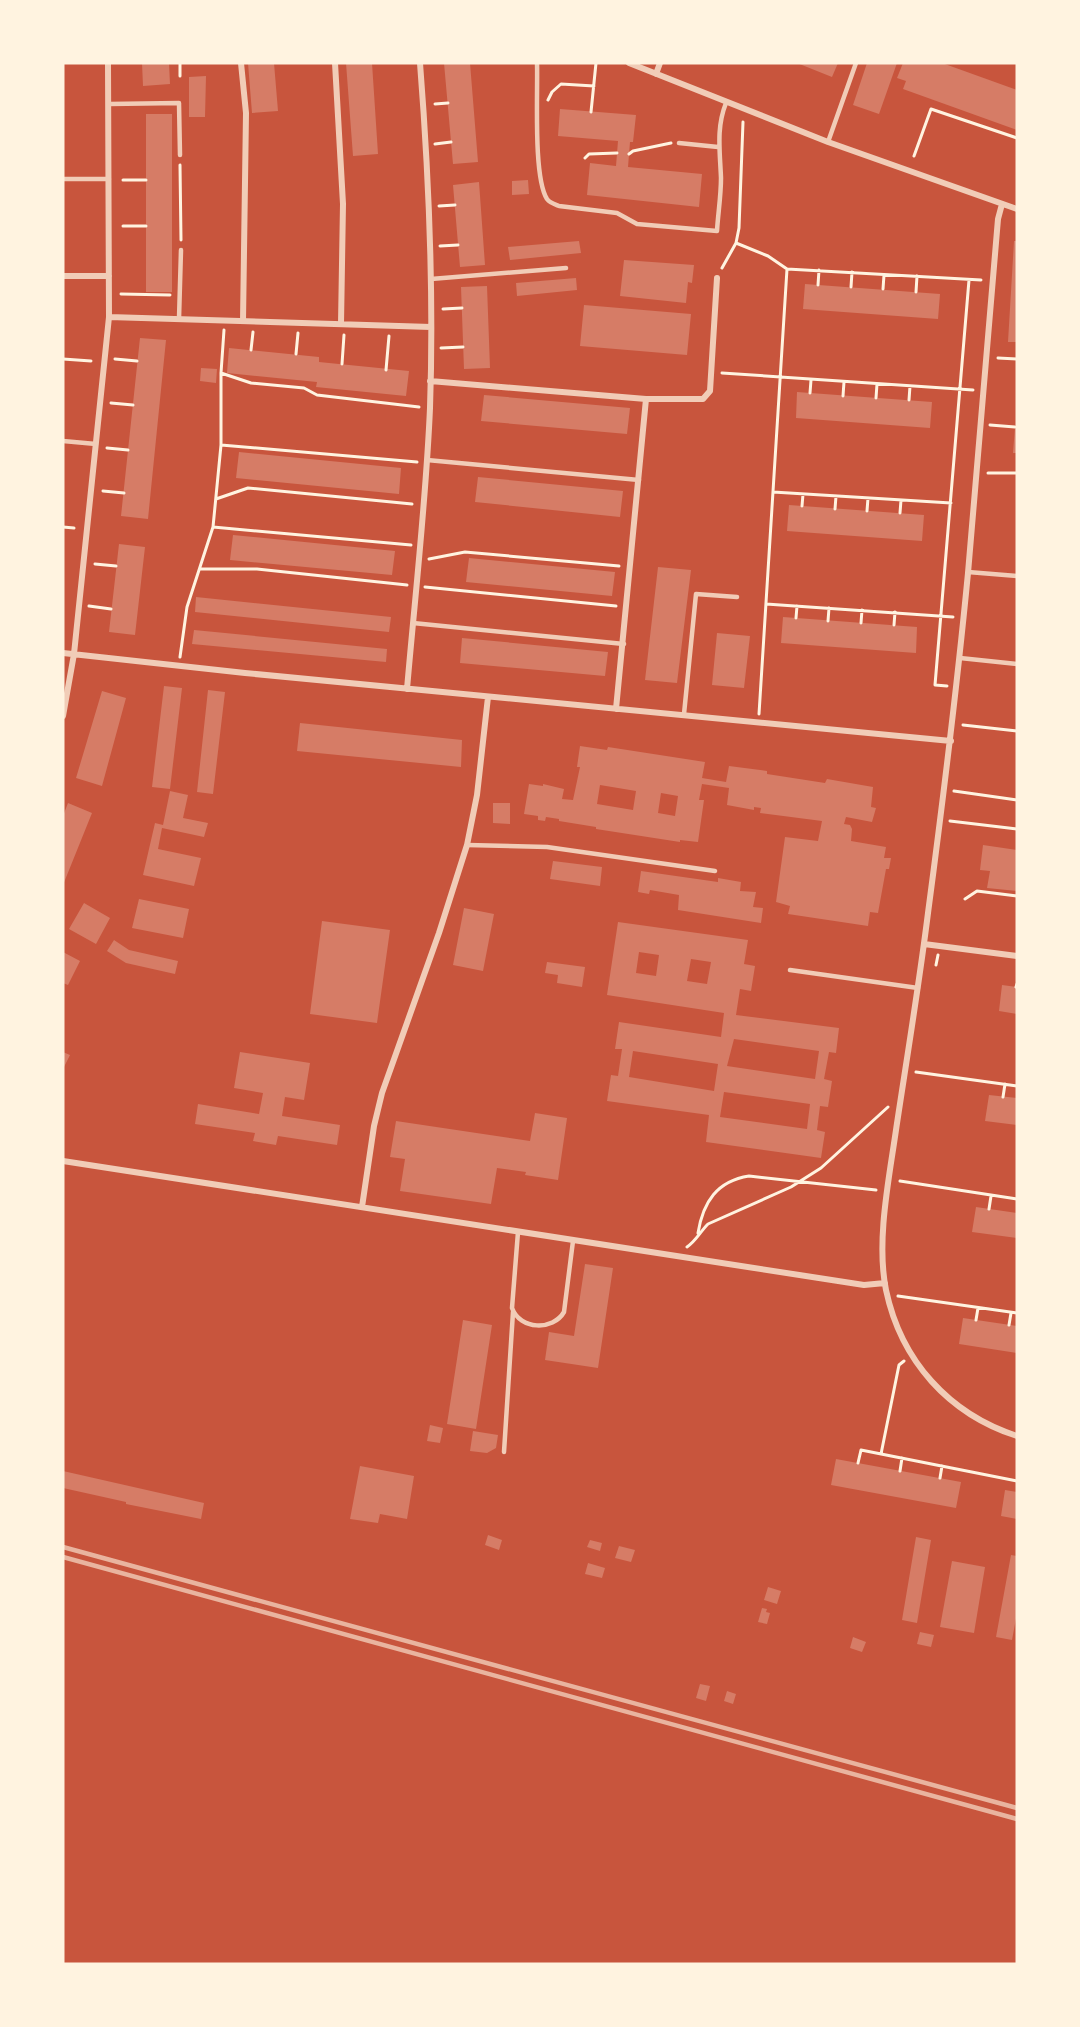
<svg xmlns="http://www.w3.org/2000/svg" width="1080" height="2027" font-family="Figtree,sans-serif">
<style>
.building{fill:#d67c66;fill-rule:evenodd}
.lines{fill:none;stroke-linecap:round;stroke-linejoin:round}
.path{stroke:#fff3e0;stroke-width:3}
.service{stroke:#f1ccb7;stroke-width:4.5}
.minor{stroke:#f1ccb7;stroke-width:6}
.rail{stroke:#e9b49f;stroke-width:4.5}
</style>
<rect width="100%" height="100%" fill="#c8553d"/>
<path class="building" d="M142,63h27l1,21 -27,2z
M248,63h26l4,48 -26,2z
M346,63h26l6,91 -25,2z
M444,63h26l8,99 -25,2z
M797,63h41l-6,14z
M867,63h30l-18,51 -26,-9z
M903,63h39l75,27v40l-114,-41 3,-8 -9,-3z
M206,76l-1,41h-16v-40z
M560,109l76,6 -3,27h-3l-2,25 74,7 -3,33 -112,-12 3,-32 26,3 2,-25 -60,-5z
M146,114h26v178h-26z
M528,180l1,14 -17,1v-14z
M479,182l6,83 -25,2 -7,-82z
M579,241l2,12 -71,7 -2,-13z
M1014,241h3v101h-9z
M624,260l70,5 -2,18 -4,-1 -2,21 -66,-7z
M576,278l1,12 -60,6 -1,-13z
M805,284l135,10 -2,25 -135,-10z
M487,286l3,82 -26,1 -3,-82z
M584,305l107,9 -4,41 -107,-9z
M140,338l26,2 -18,179 -27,-3z
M229,348l90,9v5l90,9 -3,25 -90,-9 1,-5 -90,-9z
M201,368l16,1 -1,14 -16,-2z
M797,392l135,10 -2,26 -134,-10z
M484,395l146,13 -3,26 -146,-13z
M1015,427h2v26h-4z
M239,452l162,16 -2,26 -163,-16z
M478,477l145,14 -3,26 -145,-15z
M789,505l135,10 -2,26 -135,-10z
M233,535l162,16 -3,24 -162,-15z
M119,544l26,3 -10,88 -26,-3z
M469,558l146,14 -3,24 -146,-14z
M658,567l33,3 -14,113 -32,-3z
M196,597l195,20 -2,15 -194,-20z
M783,617l134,10 -1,26 -135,-10z
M194,630l193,19 -1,13 -194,-18z
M717,633l33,3 -6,52 -32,-3z
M462,638l146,14 -3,24 -145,-13z
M164,686l18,2 -12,101 -18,-2z
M208,690l17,2 -12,102 -16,-2z
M102,691l24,7 -24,88 -26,-8z
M300,723l162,17 -1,27 -164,-16z
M580,746l27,4 1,-3 97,15 -3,16 24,4 3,-16 38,5v3l58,9 2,-4 46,8 -2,20 5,1 -4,14 -26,-5 -2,7 6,1 2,4 -1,12 35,6 -2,11h7l-2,11h-3l-8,44 -8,-1 -2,14 -80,-12 2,-8 -14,-4 9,-65 33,4 4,-20 -62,-8 1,-5 -7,-1v3l-27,-5 2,-17 -27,-4 -3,16h5l-6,42 -18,-2v2l-84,-13v-2l-37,-6v-2l-13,-2 -1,4 -7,-1v-4l-14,-2 5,-30 14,2v-2l21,5 -2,10 11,1 7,-33h-3zM600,785l36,6 -3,19 -36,-6zM661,793l17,3 -3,20 -17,-3z
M170,791l18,4 -5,23 25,5 -4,14 -42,-9 -4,21 43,9 -7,28 -51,-11 12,-52 8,2z
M68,803l24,10 -29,72v-69z
M493,803h17v21l-17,-1z
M983,845l34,5v41l-30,-3 3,-17 -10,-1z
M553,861l49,6 -2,19 -50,-7z
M641,871l77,11v-4l23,4 -1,9 16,1 -3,15 10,1 -2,15 -83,-13 1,-15 -29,-5 -1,4 -11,-2z
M139,899l50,10 -6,29 -51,-10z
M84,903l26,15 -14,26 -27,-15z
M464,908l30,6 -11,57 -30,-6z
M322,921l68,9 -13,93 -67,-9z
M618,922l130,18 -4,24 11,2 -4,25 -11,-2 -4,26 103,13 -3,25 -7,-1 -5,27 8,2 -4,26 -8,-1 -3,24 8,2 -4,26 -115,-16 3,-27 -102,-14 4,-26 7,1 4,-27h-7l4,-27 102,15 3,-24 -117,-18zM639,952l20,3 -3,21 -20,-3zM691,959l20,3 -4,22 -20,-3zM734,1039l85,12 -4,28 -88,-13zM633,1051l85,13 -4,27 -85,-14zM724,1092l86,12 -3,25 -87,-12z
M114,940l15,10 49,11 -3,13 -49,-11 -19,-12z
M63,952l17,9 -12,24 -5,-2z
M547,962l38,5 -3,20 -25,-4 1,-8 -13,-2z
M1002,985l15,2v27l-18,-3z
M63,1052l7,3 -7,14z
M240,1052l70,11 -6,37 -19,-3 -3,19 58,9 -3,20 -59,-9 -2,9 -23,-4 2,-8 -60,-9 3,-20 61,10 4,-21 -29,-5z
M989,1095l28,3v27l-32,-4z
M535,1113l32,5 -9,62 -33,-5 1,-3 -29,-4 -6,36 -91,-13 5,-32 -15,-2 6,-36 134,20z
M976,1207l41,6v25l-45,-6z
M585,1264l28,4 -15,100 -53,-8 4,-28 25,4z
M963,1318l54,8v27l-58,-9z
M463,1320l29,5 -16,104 -29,-5z
M430,1425l13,3 -3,15 -13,-2z
M473,1431l25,4 -2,13 -9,5 -17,-2z
M836,1459l125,23 -5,26 -125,-23z
M360,1466l54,10 -7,43 -27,-5 -2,9 -28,-4z
M63,1471l141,32 -3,16 -75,-15v-2l-63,-14z
M1005,1490l12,2v27l-16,-3z
M488,1535l14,5 -3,10 -14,-5z
M916,1537l15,3 -14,83 -15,-3z
M590,1540l12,3 -2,8 -13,-4z
M619,1546l16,4 -4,12 -16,-4z
M1011,1555l6,1v57l-5,27 -16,-3z
M952,1561l33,6 -11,66 -34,-6z
M588,1563l17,5 -3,10 -17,-4z
M768,1587l13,4 -4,13 -13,-4z
M762,1608l5,1 -1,3 4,1 -3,11 -9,-2z
M920,1632l14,3 -3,12 -14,-3z
M853,1637l13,5 -4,10 -12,-4z
M700,1684l10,2 -4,15 -10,-3z
M727,1691l9,3 -3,10 -9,-3z"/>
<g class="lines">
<path class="path" d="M180,76v-13
M548,100l4,-8 9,-8 33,2
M435,104l13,-1
M591,112l5,-49
M435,144l16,-2
M629,154l4,-3 38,-8
M914,156l17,-47 86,29
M585,158l4,-4 28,-1
M180,165l1,75
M123,180h23
M439,206l16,-1
M123,226h23
M736,243l32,13 19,13 194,11
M440,246l18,-1
M722,268l14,-25 3,-15 4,-106
M818,285l1,-15
M851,287l1,-15
M883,289l1,-14
M916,292l1,-16
M121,294l49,1
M443,309l19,-1
M441,348l22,-1
M251,350l2,-18
M296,354l2,-21
M998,358l19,1
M63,359l28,2
M115,359l22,2
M342,364l2,-29
M386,370l3,-34
M221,373l30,10 53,5 13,7 102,12
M722,373l251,17
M810,393l1,-13
M843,396l1,-14
M876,398l1,-14
M909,400l1,-14
M111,403l22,2
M990,425l25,2
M221,445l196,17
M107,448l21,2
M988,473h29
M103,491l21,2
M773,492l178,11
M216,499l32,-11 164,16
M802,506l1,-12
M835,509l1,-13
M867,511l1,-13
M900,513l1,-13
M63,527l11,1
M213,527l198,18
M429,559l36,-7 154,14
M95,564l21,2
M200,569h57l150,16
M425,587l191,19
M766,604l187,13
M89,606l22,3
M796,618l1,-12
M828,621l1,-13
M861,623l1,-13
M894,625l1,-13
M180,657l7,-50 26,-80 8,-82v-72l3,-43
M947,686l-12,-1 34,-405
M759,714l28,-445
M963,725l54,6
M954,791l63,9
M950,821l67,8
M965,899l12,-8 40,5
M936,965l2,-10
M1016,987l1,-3
M916,1072l101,14
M1003,1097l2,-13
M900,1181l117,18
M989,1209l2,-13
M698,1233c5,-31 19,-52 51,-57l127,14
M687,1247c9,-6 13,-15 21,-23l83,-37 30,-19 67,-61
M898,1296l119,17
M976,1320l2,-12
M1009,1325l2,-12
M881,1454l18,-89 5,-4
M858,1463l3,-13 156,31
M900,1471l2,-13
M940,1478l2,-12"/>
<path class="service" d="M537,63c1,29 -4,114 10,136 3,4 7,5 12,7l58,7 20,11 80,7c1,-17 4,-35 4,-53 -1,-27 -5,-50 5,-75
M109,104l70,-1 1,52
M828,142l28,-79
M679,143l39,4
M63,179h46
M431,279l135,-11
M179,319l2,-69
M63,441l33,3
M427,460l212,20
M968,572l49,4
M413,623l211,21
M960,658l57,6
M684,714l12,-120 41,3
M467,845l80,2 168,24
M790,970l128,18
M518,1232l-6,76c8,22 41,23 52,4l9,-71
M504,1452l9,-140"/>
<path class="minor" d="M241,63l5,50 -3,208
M335,63l8,141 -2,120
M629,63l199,79 189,67
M656,74l4,-11
M1002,204l-4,15c-11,118 -19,236 -30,354 -11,114 -25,227 -40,340 -9,72 -21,144 -32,217 -7,49 -20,111 -10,160 15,71 63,124 131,146
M63,276h46
M109,317l322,10
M430,381l216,18h57l7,-8 7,-113
M63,653l182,20 706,68
M407,689c8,-93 19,-187 23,-281 4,-115 -1,-230 -10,-345
M616,709l30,-310
M63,716l11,-62 35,-337 -1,-254
M924,944l93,12
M63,1161l801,124 21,-2
M362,1207l12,-81 8,-33 57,-160 28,-88 10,-50 11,-98"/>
<path class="rail" d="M63,1547l954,261
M63,1557l954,262"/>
</g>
<rect width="1080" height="2027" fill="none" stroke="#fff3e0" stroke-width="129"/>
</svg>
